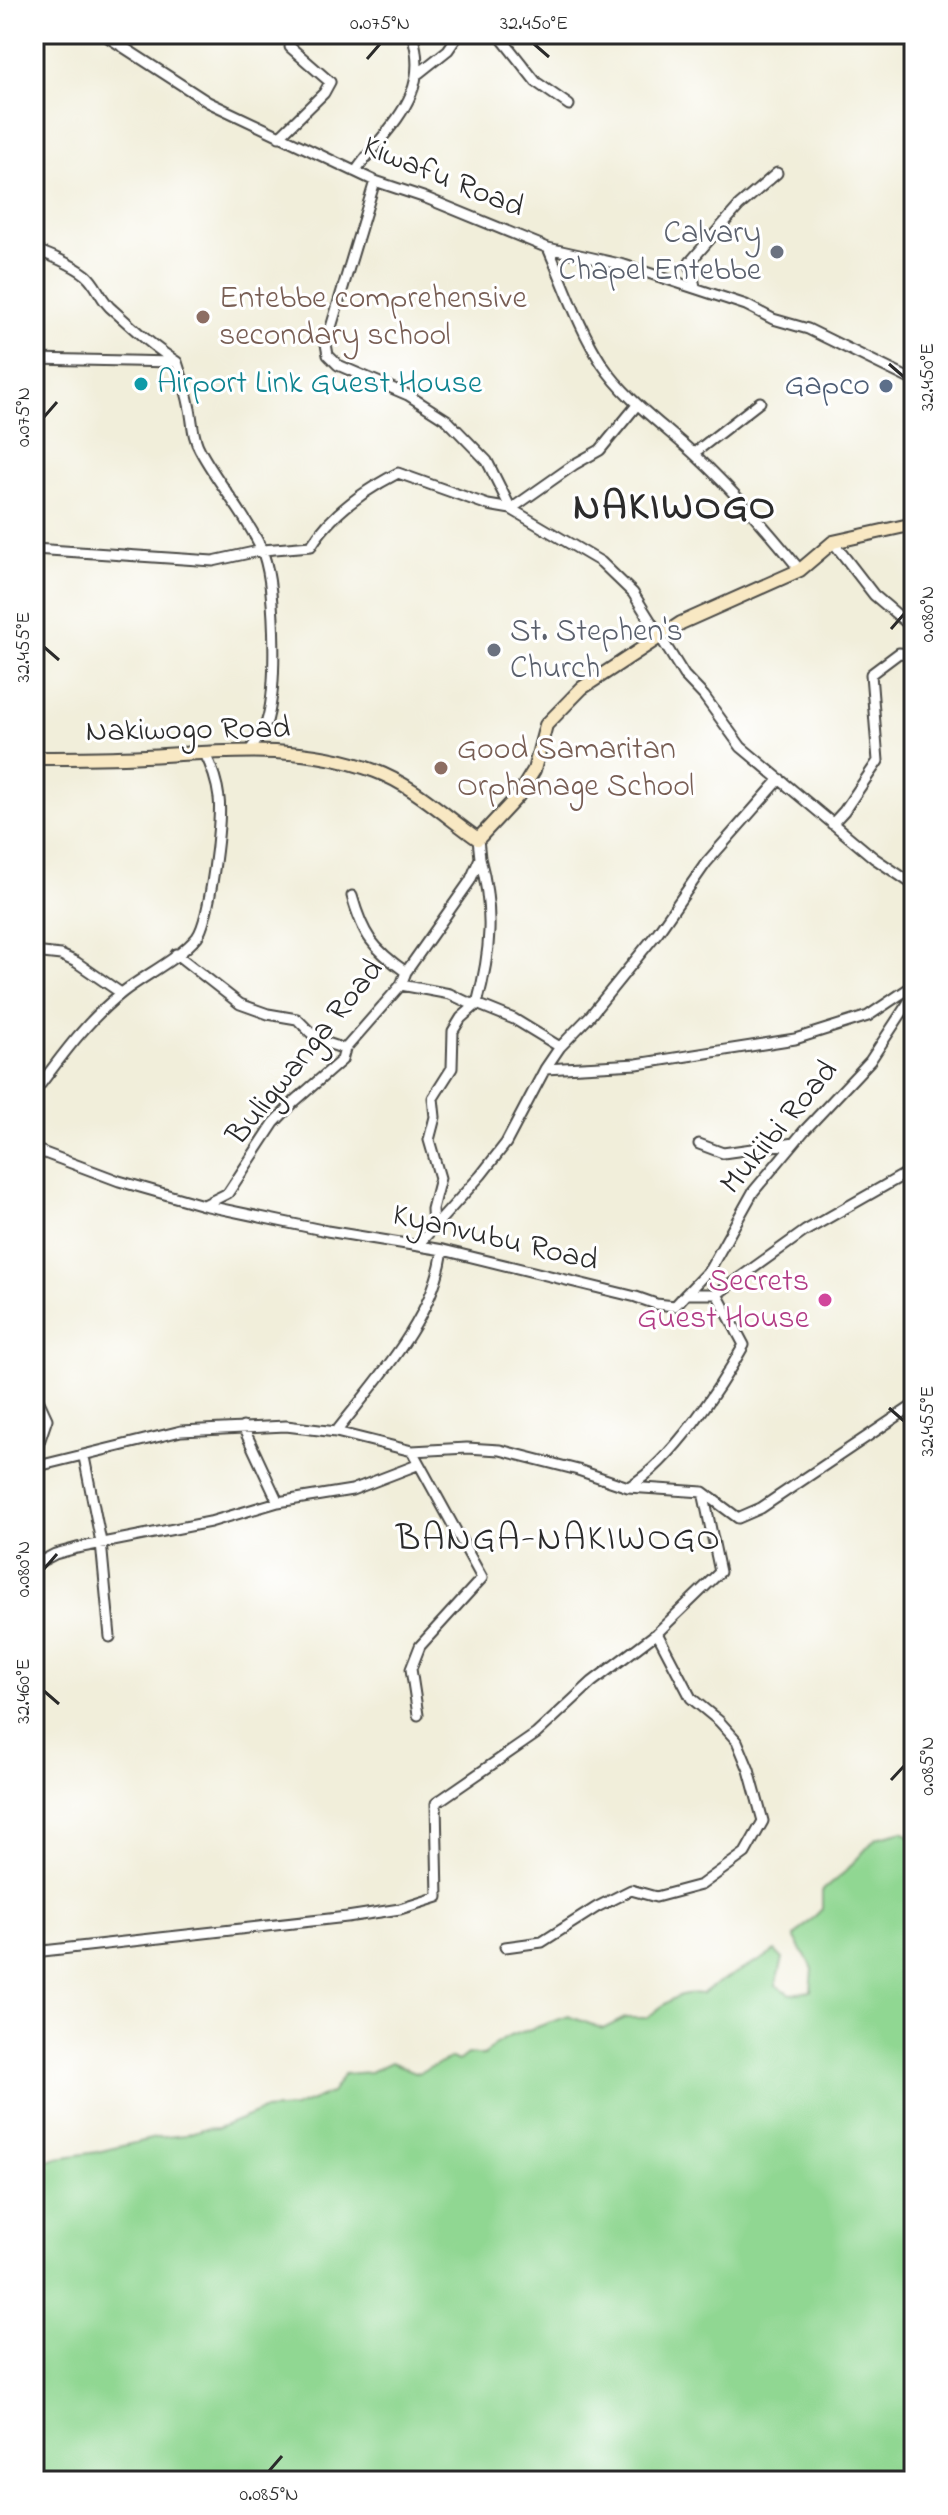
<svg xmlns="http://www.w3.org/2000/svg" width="948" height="2515" font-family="'Indie Flower',sans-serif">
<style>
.green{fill:#90d792;stroke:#5e815e;stroke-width:2}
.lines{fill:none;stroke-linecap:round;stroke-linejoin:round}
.street-casing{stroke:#494845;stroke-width:13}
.secondary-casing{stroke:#494845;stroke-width:16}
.street{stroke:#fff;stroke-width:9}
.secondary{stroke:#f8e8c3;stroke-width:12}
.ticks{fill:none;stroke:#2b2b2b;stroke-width:3}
.worship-dot{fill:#6b7280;stroke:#fff;stroke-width:3}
.education-dot{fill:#8d6e63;stroke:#fff;stroke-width:3}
.culture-dot{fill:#0f9aa8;stroke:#fff;stroke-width:3}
.service-dot{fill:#5c6f8a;stroke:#fff;stroke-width:3}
.hotel-dot{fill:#d1479c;stroke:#fff;stroke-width:3}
.labels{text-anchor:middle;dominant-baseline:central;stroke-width:6;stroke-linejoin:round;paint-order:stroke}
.street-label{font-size:32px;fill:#2b2b2b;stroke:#fff}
.worship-label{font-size:32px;fill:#5b616d;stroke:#fff;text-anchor:end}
.education-label{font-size:32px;fill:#785e54;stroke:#fff;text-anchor:start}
.culture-label{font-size:32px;fill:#0d838f;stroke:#fff;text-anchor:start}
.service-label{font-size:32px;fill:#4e5e75;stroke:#fff;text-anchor:end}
.hotel-label{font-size:32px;fill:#b23c85;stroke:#fff;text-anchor:end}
.quarter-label{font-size:36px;letter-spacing:2px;fill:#2b2b2b;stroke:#fff}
.district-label{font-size:40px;font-weight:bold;letter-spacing:2px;fill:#2b2b2b;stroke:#fff}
.neatline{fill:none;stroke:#2b2b2b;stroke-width:3}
.ticks-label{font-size:20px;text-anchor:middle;fill:#2b2b2b}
</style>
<rect width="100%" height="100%" fill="#fff"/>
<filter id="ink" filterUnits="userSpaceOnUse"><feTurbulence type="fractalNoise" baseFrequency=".0125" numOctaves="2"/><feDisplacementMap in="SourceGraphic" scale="16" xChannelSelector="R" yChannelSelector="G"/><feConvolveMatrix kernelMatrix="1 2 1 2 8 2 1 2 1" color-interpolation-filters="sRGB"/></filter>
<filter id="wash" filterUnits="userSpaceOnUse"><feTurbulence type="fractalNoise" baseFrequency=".006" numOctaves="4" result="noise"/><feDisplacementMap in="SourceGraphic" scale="32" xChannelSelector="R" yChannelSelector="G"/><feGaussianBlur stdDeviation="1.8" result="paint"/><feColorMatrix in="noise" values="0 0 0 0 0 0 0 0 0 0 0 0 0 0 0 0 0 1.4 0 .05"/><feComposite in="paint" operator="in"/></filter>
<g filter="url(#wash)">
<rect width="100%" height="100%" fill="#f1eeda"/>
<path class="green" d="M903,1831l11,9v641h-880v-316l24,-7 39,-6 58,-14 30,-3 17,-6 16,-1 45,-18 31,-2 37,-15 13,-19 26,-2 21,-10 27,11 34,-15 6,3 9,-7 17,2 10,-11 16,-9 59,-20 34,13 22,-11h22c21,-16 28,-27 55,-24 22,-19 50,-26 73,-43l8,8 -7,26 15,9 20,-3 2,-22 -19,-32 28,-28v-18l24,-20 30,-33z"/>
</g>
<g filter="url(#ink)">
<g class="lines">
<g class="street-casing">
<path id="street" d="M103,34l105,68 167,79 51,17 122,50 76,17 122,40 27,14 35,10 106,52
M498,34l38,48 33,23
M121,46l11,-12
M419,73l29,-23 11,-16
M279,137l45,-44 6,-11 -40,-35
M356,171c32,-46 76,-74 56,-137
M375,181l-49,163 2,11 10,10 70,30 39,25 40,41 24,48 64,-45 25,-14 37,-45
M548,248c17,38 31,81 54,116 24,36 60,60 91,89 39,36 74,76 107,117
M34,250c13,3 41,16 52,25 11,9 15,26 27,35 21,19 40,37 64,52 5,15 10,31 13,47 3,14 2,27 10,41 18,34 45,63 61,98 15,33 16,134 7,169 -2,11 -11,23 -17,32
M695,287l-5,-25 49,-56 38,-33
M34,359l140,3
M694,453l66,-51
M833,542l41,53 40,34
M34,549l179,12 50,-11 48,-4c20,-32 54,-56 87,-73l90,32 23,4 90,53 32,31 51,82 20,21 37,51 133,111 40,27
M832,824l12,-13 34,-50 -7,-87 28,-21 15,1
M352,896c11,39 21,53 54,76
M34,952l27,3 15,7 45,31
M176,954l64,50 28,10 29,5 21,21 27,9
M401,985l49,9 19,9 8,1c14,-53 17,-93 3,-146
M910,1002l4,18
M545,1069l92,-5 158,-25 73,-23 46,-31
M34,1093c26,-35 54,-74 89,-101 22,-17 57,-34 74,-55 13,-17 25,-116 22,-139 -2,-17 -7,-31 -15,-46
M699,1144l24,9 71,-10
M34,1149l85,32 84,24 124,26 116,19 193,47 20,7 19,2 11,-12h31l88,-63 109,-62
M204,1205l24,-12 46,-70 21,-22 47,-41 3,-11 56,-64 5,-13 64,-91 10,-23 -2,-19
M433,1230l-1,-21 8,-31 -11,-38 6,-23 -2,-19 19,-30 1,-37 8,-13 16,-14 37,15 46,28
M417,1246l64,-71 25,-32 39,-74 15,-22 30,-31 68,-84 48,-69 74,-84
M686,1294l24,-25 43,-77 51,-61 66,-70 44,-67
M34,1391l13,28 -13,38
M243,1427l35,75
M336,1432c42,-54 97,-112 107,-182
M412,1451l70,127 -62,68 -9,23 7,46
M84,1457l17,85 9,95
M34,1467l147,-36 105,-5 50,6 76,19 55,-3 33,2 78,20 50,17 75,5 35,26 23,-10 153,-103
M630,1486c42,-25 90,-98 114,-141l-27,-51
M34,1565l21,-11 22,-6 133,-26 68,-20 74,-12 65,-25
M505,1947l37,-5 55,-35 34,-17 25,7 45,-12 44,-32 18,-32 -14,-51 -12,-29 -18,-20 -28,-23 -34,-65
M34,1952l313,-35 53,-8 38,-12 -2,-94 100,-69 56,-52 65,-49 63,-61 -17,-80"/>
</g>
<g class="secondary-casing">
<path id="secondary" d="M34,758c37,0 74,0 111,-2 77,-4 156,-13 230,15 38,14 70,45 103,68l40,-43 16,-26 12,-45 36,-37 99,-65 119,-53 33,-28 81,-18"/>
</g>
<use href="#street" class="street"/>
<use href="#secondary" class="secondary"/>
</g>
</g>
<path class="ticks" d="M534,44l15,13M367,59l13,-15M889,364l15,13M44,417l13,-15M891,629l13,-15M44,647l15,13M889,1408l15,13M44,1569l13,-15M44,1691l15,13M891,1780l13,-14M269,2471l13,-15"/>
<g class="worship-dot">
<circle cx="777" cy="252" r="8"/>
<circle cx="494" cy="650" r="8"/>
</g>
<g class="education-dot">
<circle cx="203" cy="317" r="8"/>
<circle cx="441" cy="768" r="8"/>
</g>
<circle class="culture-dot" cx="141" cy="384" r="8"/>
<circle class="service-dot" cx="886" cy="386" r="8"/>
<circle class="hotel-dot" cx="825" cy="1300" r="8"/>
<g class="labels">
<g class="street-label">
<text transform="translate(443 178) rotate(22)">Kiwafu Road</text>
<text transform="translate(188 731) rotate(-1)">Nakiwogo Road</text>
<text transform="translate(306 1053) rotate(-51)">Buligwanga Road</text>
<text transform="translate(780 1128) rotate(-50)">Mukiibi Road</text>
<text transform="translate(495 1239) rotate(13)">Kyanvubu Road</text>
</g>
<g class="worship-label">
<text x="761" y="234">Calvary<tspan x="761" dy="37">Chapel Entebbe</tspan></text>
<text x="510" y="632" text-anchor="start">St. Stephen's<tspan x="510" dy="37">Church</tspan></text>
</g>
<g class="education-label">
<text x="219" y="299">Entebbe comprehensive<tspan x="219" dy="37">secondary school</tspan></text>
<text x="457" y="750">Good Samaritan<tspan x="457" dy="37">Orphanage School</tspan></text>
</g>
<g class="culture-label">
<text x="157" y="384">Airport Link Guest House</text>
</g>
<g class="service-label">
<text x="870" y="386">Gapco</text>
</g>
<g class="hotel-label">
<text x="809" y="1282">Secrets<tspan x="809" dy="37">Guest House</tspan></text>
</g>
<g class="quarter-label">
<text x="559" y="1540">BANGA-NAKIWOGO</text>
</g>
<g class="district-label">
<text x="675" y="508">NAKIWOGO</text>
</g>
</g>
<rect width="948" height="2515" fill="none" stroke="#fff" stroke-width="88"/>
<rect x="44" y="44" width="860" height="2427" class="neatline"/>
<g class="ticks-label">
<text x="380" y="29">0.075°N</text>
<text x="534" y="29">32.450°E</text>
<text transform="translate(926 377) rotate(-90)" y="7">32.450°E</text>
<text transform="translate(22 417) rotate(-90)" y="7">0.075°N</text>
<text transform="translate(926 614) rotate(-90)" y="7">0.080°N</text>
<text transform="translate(22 647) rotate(-90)" y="7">32.455°E</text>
<text transform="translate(926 1421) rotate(-90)" y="7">32.455°E</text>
<text transform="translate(22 1569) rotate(-90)" y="7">0.080°N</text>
<text transform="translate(22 1691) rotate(-90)" y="7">32.460°E</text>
<text transform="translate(926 1766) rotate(-90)" y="7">0.085°N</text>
<text x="269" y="2500">0.085°N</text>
</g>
</svg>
